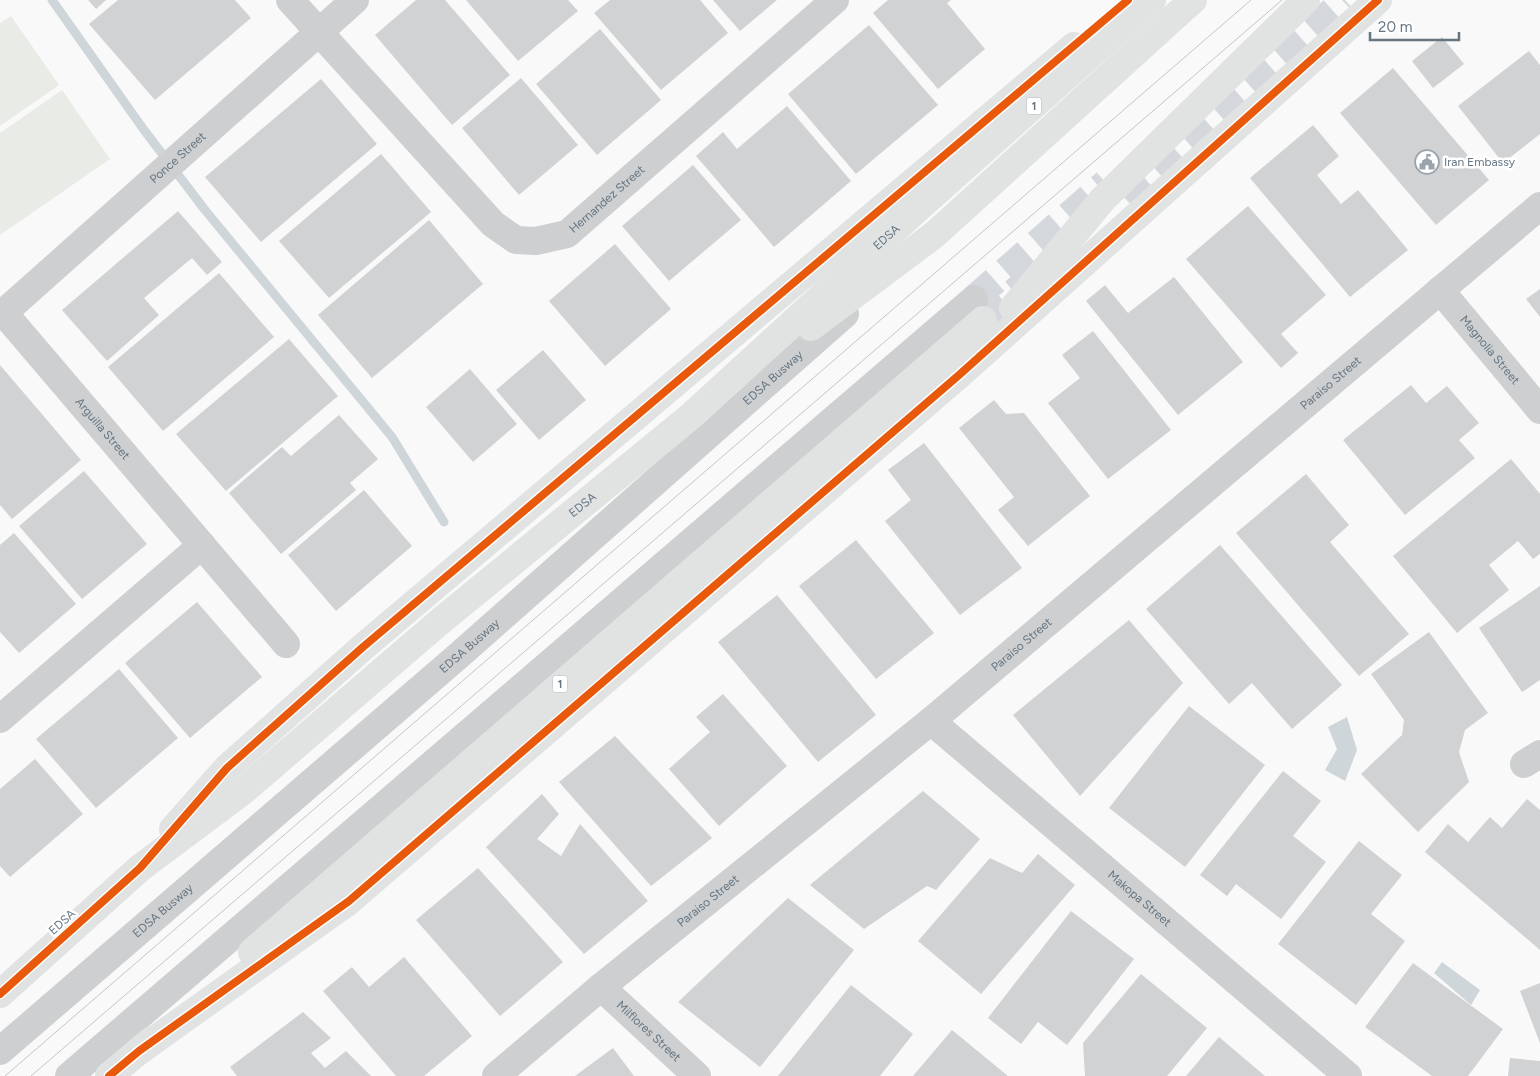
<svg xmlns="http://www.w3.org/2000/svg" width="1540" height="1076" font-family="Figtree,sans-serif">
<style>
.green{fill:#e8ebe6}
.water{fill:#ced6d9}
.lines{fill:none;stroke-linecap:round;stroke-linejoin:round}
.stream{stroke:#ced6d9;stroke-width:9}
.building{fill:#d0d2d3}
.minor-tunnel{stroke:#d4d8dc;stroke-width:28;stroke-dasharray:28 14;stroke-linecap:butt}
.highway-tunnel{stroke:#d4d8dc;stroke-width:28;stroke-dasharray:28 14;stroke-linecap:butt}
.minor{stroke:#cecfd0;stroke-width:28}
.highway{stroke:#e1e2e2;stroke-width:28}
.tram{stroke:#c3c5c6;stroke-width:1}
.cycleway-casing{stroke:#fff;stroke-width:11}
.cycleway{stroke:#e8590c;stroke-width:8}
.labels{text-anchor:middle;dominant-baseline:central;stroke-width:5;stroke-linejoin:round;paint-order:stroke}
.shield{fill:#fff;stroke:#939fa8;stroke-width:1}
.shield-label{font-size:11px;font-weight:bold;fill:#657683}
.street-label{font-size:12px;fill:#657683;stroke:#fff}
.poi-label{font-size:12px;fill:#657683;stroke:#fff;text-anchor:start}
</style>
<rect width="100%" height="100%" fill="#f9f9f9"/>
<path class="green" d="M11,16l48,69 -59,41v-103z
M62,90l48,69 -110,76v-102z"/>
<path class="water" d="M1347,717l10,33 -12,31 -20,-11 12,-21 -9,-22z
M1442,962l38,28 -9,15 -37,-32z"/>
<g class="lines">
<path class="stream" d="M52,0l92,130 61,80 187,227 52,85"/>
</g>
<path class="building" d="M88,0h18l-10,9z
M118,0h117l16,18 -96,82 -66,-76z
M416,0h29l65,75 -58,50 -77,-90z
M466,0h102l10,11 -60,50z
M610,0h90l28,33 -67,57 -67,-77z
M713,0h64l-37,31z
M888,0h63l-4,3 38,46 -47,40 -65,-76z
M869,25l69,80 -82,69 -68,-80z
M600,29l61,71 -64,55 -61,-71z
M1442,37l22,27 -31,24 -21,-27z
M1529,51l11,14v69l-37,29 -45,-57z
M1393,68l96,112 -53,45 -96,-112z
M521,78l57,67 -59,50 -57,-67z
M321,79l56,65 -116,98 -56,-65z
M787,106l64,75 -77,66 -78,-91 27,-24 14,17z
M1313,125l26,31 -22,19 24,29 17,-14 50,60 -58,47 -100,-119z
M381,154l50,58 -102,86 -50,-57z
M693,165l48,55 -72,61 -47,-55z
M1248,206l78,89 -45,39 17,19 -17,15 -95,-109z
M178,211l44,51 -15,13 -15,-17 -48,40 15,17 -52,46 -45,-51z
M429,220l54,64 -111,94 -54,-63z
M615,244l56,65 -66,57 -56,-65z
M219,273l55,64 -111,94 -55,-64z
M1174,277l69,85 -65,53 -92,-114 19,-16 23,28z
M1540,289v28l-14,-18z
M1093,331l78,99 -63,49 -60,-76 32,-25 -18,-23z
M289,339l49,57 -112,95 -50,-57z
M543,350l43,50 -47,40 -43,-50z
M0,365l81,95 -69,59 -12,-14z
M470,369l47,55 -44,38 -47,-55z
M1411,385l15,18 21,-17 32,37 -20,17 16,18 -70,57 -62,-75z
M994,400l12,14 18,-1 66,83 -62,50 -30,-36 16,-13 -55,-69z
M339,415l39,44 -28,24 6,7 -75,64 -52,-61 53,-46 9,9z
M924,443l98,125 -62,47 -75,-94 26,-21 -23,-30z
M1511,459l29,35v60l-7,5 -15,-18 -29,24 20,25 -52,43 -64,-77z
M84,471l63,73 -65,55 -63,-73z
M1306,474l43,51 -19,17 79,92 -50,42 -123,-143z
M364,490l48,56 -76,65 -48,-56z
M14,533l62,71 -57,49 -19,-21v-87z
M856,540l78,93 -58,46 -77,-93z
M1220,545l122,140 -50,44 -40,-46 -23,21 -83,-95z
M1540,586v94l-18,12 -43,-64z
M777,595l99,120 -58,47 -100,-120z
M197,602l65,75 -72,61 -65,-75z
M1129,620l54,63 -103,113 -67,-81z
M1429,632l59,81 -23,17 -6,22 10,30 -51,50 -57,-58 41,-39 2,-15 -33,-46z
M119,669l59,69 -82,70 -60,-69z
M723,694l64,72 -68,60 -50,-57 41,-37 -14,-15z
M1189,706l76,59 -80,102 -76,-59z
M615,736l97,102 -61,48 -92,-104z
M35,759l48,55 -73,63 -10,-11v-77z
M1283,771l38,30 -28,35 33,26 -45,57 -45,-35 -9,12 -27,-21z
M923,791l57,48 -44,51 -9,-4 -63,43 -54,-44z
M542,794l17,20 -22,25 24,17 19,-32 68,77 -64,53 -98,-107z
M1527,799l13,11v140l-115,-98 23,-28 20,18 22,-25 12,11z
M1359,841l43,34 -31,39 34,27 -49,64 -78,-61z
M1038,854l37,31 -94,109 -63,-53 72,-83 32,15z
M478,868l85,94 -63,54 -84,-96z
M788,898l66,52 -94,117 -82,-65z
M1071,911l63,48 -67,86 -29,-23 -17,22 -33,-26z
M404,957l68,79 -48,40h-28l-73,-85 29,-24 17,20z
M1413,963l90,66 -35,47h-36l-67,-49z
M1141,974l66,54 -40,48h-82l-2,-33z
M1540,983v60l-20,-52z
M851,985l62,49 -33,42h-102z
M303,1012l28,26 -20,15 14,15 21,-17 25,25h-134l-7,-9z
M952,1030l56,46h-95z
M1219,1037l46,39h-79z
M613,1048l21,28h-59z
M1510,1058l30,3v15h-32z"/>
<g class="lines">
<path class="minor-tunnel" d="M974,299l132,-116"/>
<path class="highway-tunnel" d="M1123,196l222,-196
M983,320l44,-39"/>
<g class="minor">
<path id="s1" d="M290,0l203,224 23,16 20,1 31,-7 268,-234"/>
<path id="s2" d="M1440,290l100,120"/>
<path id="s3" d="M4,313l282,331"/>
<path id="s4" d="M0,316l355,-316"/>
<path d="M0,719l202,-174"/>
<path id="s5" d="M931,721l417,355"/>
<path d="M1524,764l16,-10"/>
<path id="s6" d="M601,987l96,89"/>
<path id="s7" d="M0,1051l457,-394 388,-343"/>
<path d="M69,1076l905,-777"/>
<path id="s8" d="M496,1076l105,-89 330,-266 609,-515"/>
</g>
<g class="highway">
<path d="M1013,308l90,-109 203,-199"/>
<path d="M811,327l123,-92 259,-235"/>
<path d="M173,829l54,-61 136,-121 711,-601"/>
<path d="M252,952l731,-632"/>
<path id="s9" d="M0,994l140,-126 103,-77 194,-167 254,-208 224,-205 237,-211"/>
<path d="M139,1051l210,-150 610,-526 419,-375"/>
<path d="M109,1076l43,-36"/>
</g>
<path class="tram" d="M5,1076l1246,-1076
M31,1076l1251,-1076"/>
<g class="cycleway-casing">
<path id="cycleway" d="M0,994l140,-126 87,-100 136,-121 765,-647
M109,1076l30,-25 210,-150 610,-526 419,-375"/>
</g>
<use href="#cycleway" class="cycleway"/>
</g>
<defs>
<g id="civic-ring" transform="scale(1.25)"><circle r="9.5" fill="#fff" stroke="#99a4ac" stroke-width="1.5"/><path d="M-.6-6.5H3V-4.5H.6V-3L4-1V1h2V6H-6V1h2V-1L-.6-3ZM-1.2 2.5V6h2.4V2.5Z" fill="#99a4ac"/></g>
</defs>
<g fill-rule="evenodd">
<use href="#civic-ring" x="1427" y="162"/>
</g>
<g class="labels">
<g class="shield">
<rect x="1026.5" y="97.5" width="15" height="17" rx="4"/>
<rect x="552.5" y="675.5" width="15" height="17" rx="4"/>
</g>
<g class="shield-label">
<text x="1034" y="106">1</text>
<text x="560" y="684">1</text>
</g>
<g class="street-label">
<text stroke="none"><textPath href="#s4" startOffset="238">Ponce Street</textPath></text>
<text stroke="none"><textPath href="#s1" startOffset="435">Hernandez Street</textPath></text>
<text stroke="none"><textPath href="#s9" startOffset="1166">EDSA</textPath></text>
<text stroke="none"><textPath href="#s2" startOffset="78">Magnolia Street</textPath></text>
<text stroke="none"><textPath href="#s7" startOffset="1025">EDSA Busway</textPath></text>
<text stroke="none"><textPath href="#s8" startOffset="1085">Paraiso Street</textPath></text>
<text stroke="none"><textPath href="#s3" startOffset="152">Arguilla Street</textPath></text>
<text stroke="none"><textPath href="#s9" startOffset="761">EDSA</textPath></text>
<text stroke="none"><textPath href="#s8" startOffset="680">Paraiso Street</textPath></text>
<text stroke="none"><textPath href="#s7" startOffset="620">EDSA Busway</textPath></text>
<text stroke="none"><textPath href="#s5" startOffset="274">Makopa Street</textPath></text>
<text stroke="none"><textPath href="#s8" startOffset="275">Paraiso Street</textPath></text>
<text stroke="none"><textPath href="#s7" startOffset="215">EDSA Busway</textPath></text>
<text transform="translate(62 922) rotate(-42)">EDSA</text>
<text stroke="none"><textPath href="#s6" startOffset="65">Milflores Street</textPath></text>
</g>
<g class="poi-label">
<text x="1444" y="162">Iran Embassy</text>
</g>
</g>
<path d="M1370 32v8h89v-8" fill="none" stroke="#657683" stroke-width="2.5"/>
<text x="1378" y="32" font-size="15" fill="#657683" stroke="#ffffff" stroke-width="4" paint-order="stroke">20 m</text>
</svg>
